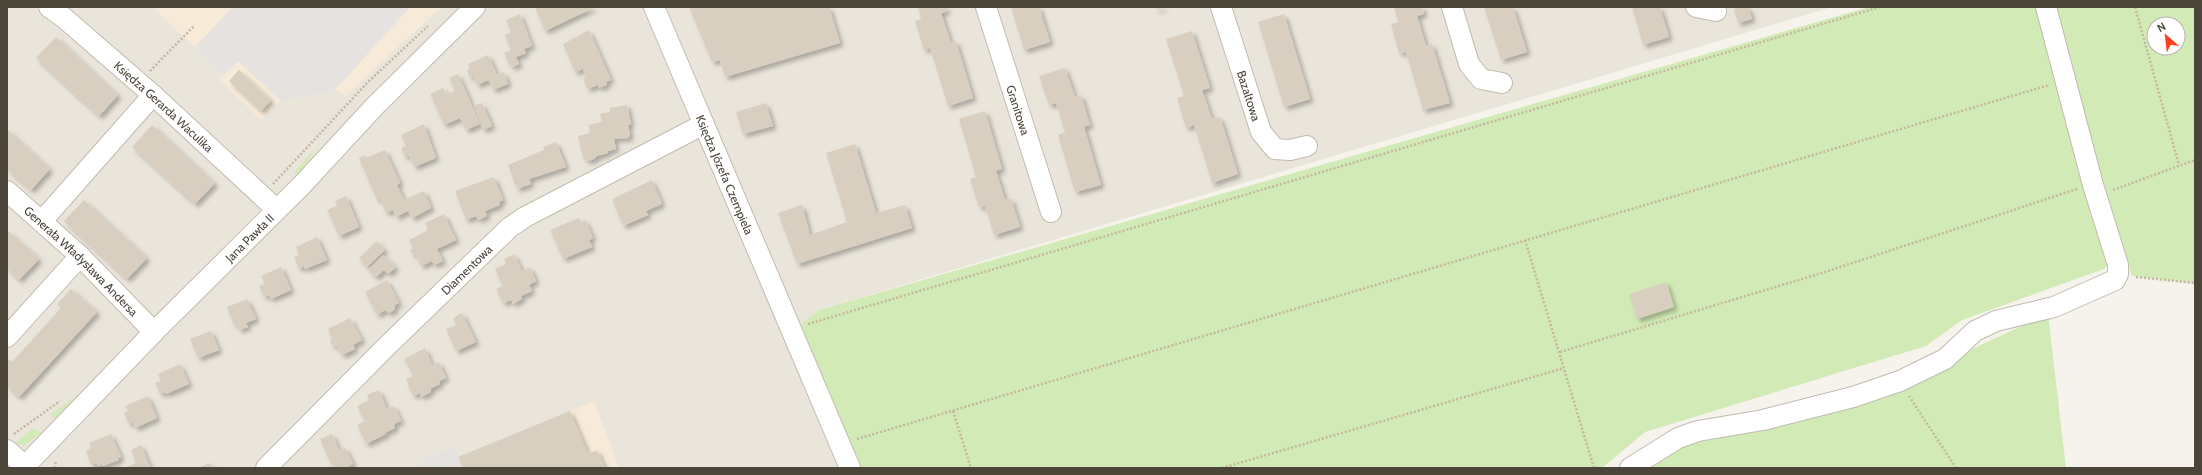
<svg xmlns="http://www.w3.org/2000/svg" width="2202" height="475" font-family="Cabin,sans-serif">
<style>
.residential{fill:#eae5da}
.commercial{fill:#f7ead8}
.green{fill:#d2eab5;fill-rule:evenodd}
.parking{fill:#e5e3e0}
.building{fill:#d8cfc1;filter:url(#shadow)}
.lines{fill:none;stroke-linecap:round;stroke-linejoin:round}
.minor-casing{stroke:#c2bbae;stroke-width:22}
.path{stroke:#c4b79f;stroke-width:2.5;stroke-dasharray:2 2;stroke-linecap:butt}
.minor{stroke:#fff;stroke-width:20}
.labels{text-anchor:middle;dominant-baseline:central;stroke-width:3;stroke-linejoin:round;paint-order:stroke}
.street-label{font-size:12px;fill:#4b4439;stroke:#fff}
</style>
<defs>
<filter id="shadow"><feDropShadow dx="3.5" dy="3.5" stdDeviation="2" flood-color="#0004"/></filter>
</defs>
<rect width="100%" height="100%" fill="#f6f3ec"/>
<path class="residential" d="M7,7h1825l-1013,303 39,158h-851z"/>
<path class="commercial" d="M152,7h296l-9,2 -94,87 -10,-6 -54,11 -20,19 -43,-42 6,-4z
M594,401l25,67h-204l14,-12 25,-10 5,11z"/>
<path class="green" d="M1869,7h326v276l-63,-7 -20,-59 -2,45 -6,7 -142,51 -36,26 -281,86 -43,36h-744l-59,-143 20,-15zM2154,24h24v24h-24z
M321,143l-24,32 -3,-3z
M2048,314l18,154h-417l18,-17 277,-82 30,-21z
M78,395l-24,24 -3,-5z
M32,429h5l4,4 -16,12 -11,-1z"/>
<path class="parking" d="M233,7h177l-75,83 -54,11 -43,-40 -14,14 -30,-27z
M454,446l9,22h-48l14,-12z"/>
<path class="building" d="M535,7h60l-50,24z
M689,7h140l11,36 -115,34 -5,-17 -8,2z
M918,7h28l1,4 -6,2 10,30 5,-2 17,57 -25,8 -18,-58 -6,2 -9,-29 6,-2z
M1011,7h28l11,35 -26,8z
M1156,7h9l-8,3z
M1394,7h28l2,7 -7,2 9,30 6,-2 18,59 -27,7 -17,-58 -7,1 -8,-29 7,-2z
M1484,7h29l14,45 -26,8z
M1632,7h28l9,30 -26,8z
M1742,7h6l4,12 -14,4 -4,-14z
M520,14l12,32 -8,3 2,4 -10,4 3,7 -6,3 -4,-3 -5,-11 7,-3 -6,-15 6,-3 -5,-12z
M1284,14l26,85 -26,8 -26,-85z
M589,30l22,50 -5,2 1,3 -8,3 -1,-3 -10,4 -5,-10 3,-1 -3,-9 -8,3 -12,-28z
M1192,31l18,57 -8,2 10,29 8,-2 18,57 -26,9 -18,-58 -8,3 -9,-30 7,-2 -18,-57z
M56,37l62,58 -19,21 -63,-58z
M488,55l9,20 7,-3 4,12 -15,6 -4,-10 -12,5 -4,-9 -3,2 -3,-8 3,-1 -2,-5z
M1065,68l10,29 6,-2 9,30 -6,2 17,58 -26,7 -17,-57 7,-3 -9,-29 -7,2 -10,-29z
M239,70l32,30 -10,11 -32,-30z
M458,74l22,50 -14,6 -6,-12 -16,7 -14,-31 13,-6 3,6 9,-3 -6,-13z
M482,103l10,23 -9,4 -9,-24z
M766,103l7,23 -30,8 -7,-22z
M627,105l4,19 -3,1 2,10 -2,3 -14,1 2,10 -8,2v2l-11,3 -3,3 -6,2 -5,-3 -5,-22 12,-3 -1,-8 13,-3 -2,-8 10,-2 -1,-4z
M985,111l17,58 -6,2 9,29 6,-2 9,29 -26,8 -9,-29 -6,1 -9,-28 6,-2 -17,-58z
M424,124l12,34 -22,9 -5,-12 -4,2 -4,-9 5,-2 -5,-11z
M152,125l63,58 -20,21 -63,-57z
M7,129l43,40 -19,21 -24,-21z
M556,142l10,25 -37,12 2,5 -14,5 -9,-24 36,-15 -1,-3z
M855,144l21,69 29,-8 7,23 -115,36 -19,-51 24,-8 8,30 37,-13 -21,-69z
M385,150l15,33 -3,2 7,15 20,-9 7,17 -19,10 -4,-7 -12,6 -3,-7 -7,3 -6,-15 -3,2 -18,-42 6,-3 1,3z
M494,177l9,23 -4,2 1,3 -15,6 2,5 -9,4 -2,-4 -10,4 -11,-29z
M652,180l10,24 -16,7 2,4 -25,11 -11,-27z
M346,196l13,31 -20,9 -12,-26 10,-4 -2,-5z
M84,200l63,58 -20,21 -63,-58z
M444,214l12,26 -19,9 6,12 -9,4 -2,-4 -11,5 -5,-12 -3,1 -3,-5 3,-2 -4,-8 19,-10 -3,-7z
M579,218l2,4 4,-2 8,18 -4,2 3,7 -29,12 -13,-29z
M7,230l32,29 -20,21 -12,-11z
M317,237l10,23 -22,9 -1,-3 -5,3 -5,-12 5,-2 -3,-8z
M377,241l8,9 -18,17 -8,-9z
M514,254l8,17 8,-4 6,14 -7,4 3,6 -11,5 1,3 -9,5 -2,-4 -8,3 -7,-14 7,-3 -8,-17 11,-5 -2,-5z
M383,255l13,12 -8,7 -4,-4 -8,7 -8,-7z
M281,267l10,23 -20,9 -2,-4 -5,2 -5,-11 6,-2 -4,-8z
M387,280l12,23 -4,2 -1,5 -5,3 -4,-3 -8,5 -12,-23z
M1666,282l8,25 -37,12 -8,-25z
M71,289l26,23 -78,85 -12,-11v-27l5,3 49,-54 -4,-4z
M247,299l9,20 -10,4 2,4 -9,3 -2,-6 -3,1 -7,-18z
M462,313l14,29 -20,9 -10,-22 10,-4 -3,-7z
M350,318l12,22 -9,5 2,4 -13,6 -5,-8 -5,-2 -2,-3 2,-4 -4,-9z
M211,331l8,19 -21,8 -8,-19z
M425,348l7,17 7,-3 7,16 -7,3 1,3 -10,5 1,3 -10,5 -1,-4 -7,3 -7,-17 7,-3 -9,-17z
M180,364l9,20 -23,10 -1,-2 -5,2 -5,-11 6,-2 -3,-7z
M379,390l8,19 7,-3 7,15 -7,3 1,4 -10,5 1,1 -20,10 -9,-19 8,-4 -8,-15 12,-6 -2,-5z
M148,396l9,22 -22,10 -2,-6 -4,2 -5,-11 4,-2 -3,-5z
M570,411l18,43 9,-4 8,18h-142l-5,-11z
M111,434l10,23 -3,1 1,2 -16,6 -1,-2 -4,2 -1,-3 -6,2 -5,-14 5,-3 -2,-5z
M332,434l7,16 6,-2 8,16 -8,4h-12l-13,-29z
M141,445l9,22 -26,1 12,-5 -5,-13z
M209,463l3,5h-13z"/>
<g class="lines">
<g class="minor-casing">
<g id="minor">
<path id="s1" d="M49,7l14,10 90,78 123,114"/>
<path id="s2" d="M654,7l196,461"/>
<path id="s3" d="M986,7l65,205"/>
<path id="s4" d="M1221,7l40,125 14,17 15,1 17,-4"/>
<path d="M1452,7l17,57 12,15 21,4"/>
<path d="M1696,7l20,4"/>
<path id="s5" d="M7,191l73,65 74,76"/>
<path d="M42,221l111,-126"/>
<path d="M7,337l73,-81"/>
<path d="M7,450l20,18"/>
<path id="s6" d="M23,468l131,-136 147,-146 74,-80 100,-99"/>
<path id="s7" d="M266,468l121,-122 122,-118 16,-11 179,-93"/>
<path d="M1630,468l48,-30 20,-7 65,-11 90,-23 47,-16 45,-22 30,-28 21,-10 58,-14 61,-27 3,-6v-9l-25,-80 -47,-178"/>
</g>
</g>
<path class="path" d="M2135,7l44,158
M150,71l44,-45
M273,184l95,-102 60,-56
M2113,190l82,-30
M1525,240l69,228
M2136,277l59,6
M808,324l1072,-317
M1560,352l262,-79 255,-84
M1909,396l47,72
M953,411l18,57
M14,434l46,-33
M857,439l1192,-354
M54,468l2,-6
M1222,468l342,-100"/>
<use href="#minor" class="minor"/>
</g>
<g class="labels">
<g class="street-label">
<text stroke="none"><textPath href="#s4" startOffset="93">Bazaltowa</textPath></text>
<text stroke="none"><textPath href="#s1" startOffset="152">Księdza Gerarda Waculika</textPath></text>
<text stroke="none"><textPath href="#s3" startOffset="108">Granitowa</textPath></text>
<text stroke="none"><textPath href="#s2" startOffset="182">Księdza Józefa Czempiela</textPath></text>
<text stroke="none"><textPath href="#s6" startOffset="323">Jana Pawła II</textPath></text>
<text stroke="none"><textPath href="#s5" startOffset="102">Generała Władysława Andersa</textPath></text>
<text stroke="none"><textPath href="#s7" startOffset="282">Diamentowa</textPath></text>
</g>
</g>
<rect width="2202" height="475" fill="none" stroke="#4b4439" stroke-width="16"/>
<g transform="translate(2166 36) rotate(332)"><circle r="19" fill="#ffffff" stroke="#b7b4b0"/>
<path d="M0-3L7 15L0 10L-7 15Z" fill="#fc3f1d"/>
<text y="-6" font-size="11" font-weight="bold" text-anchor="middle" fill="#4b4439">N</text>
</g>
</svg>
